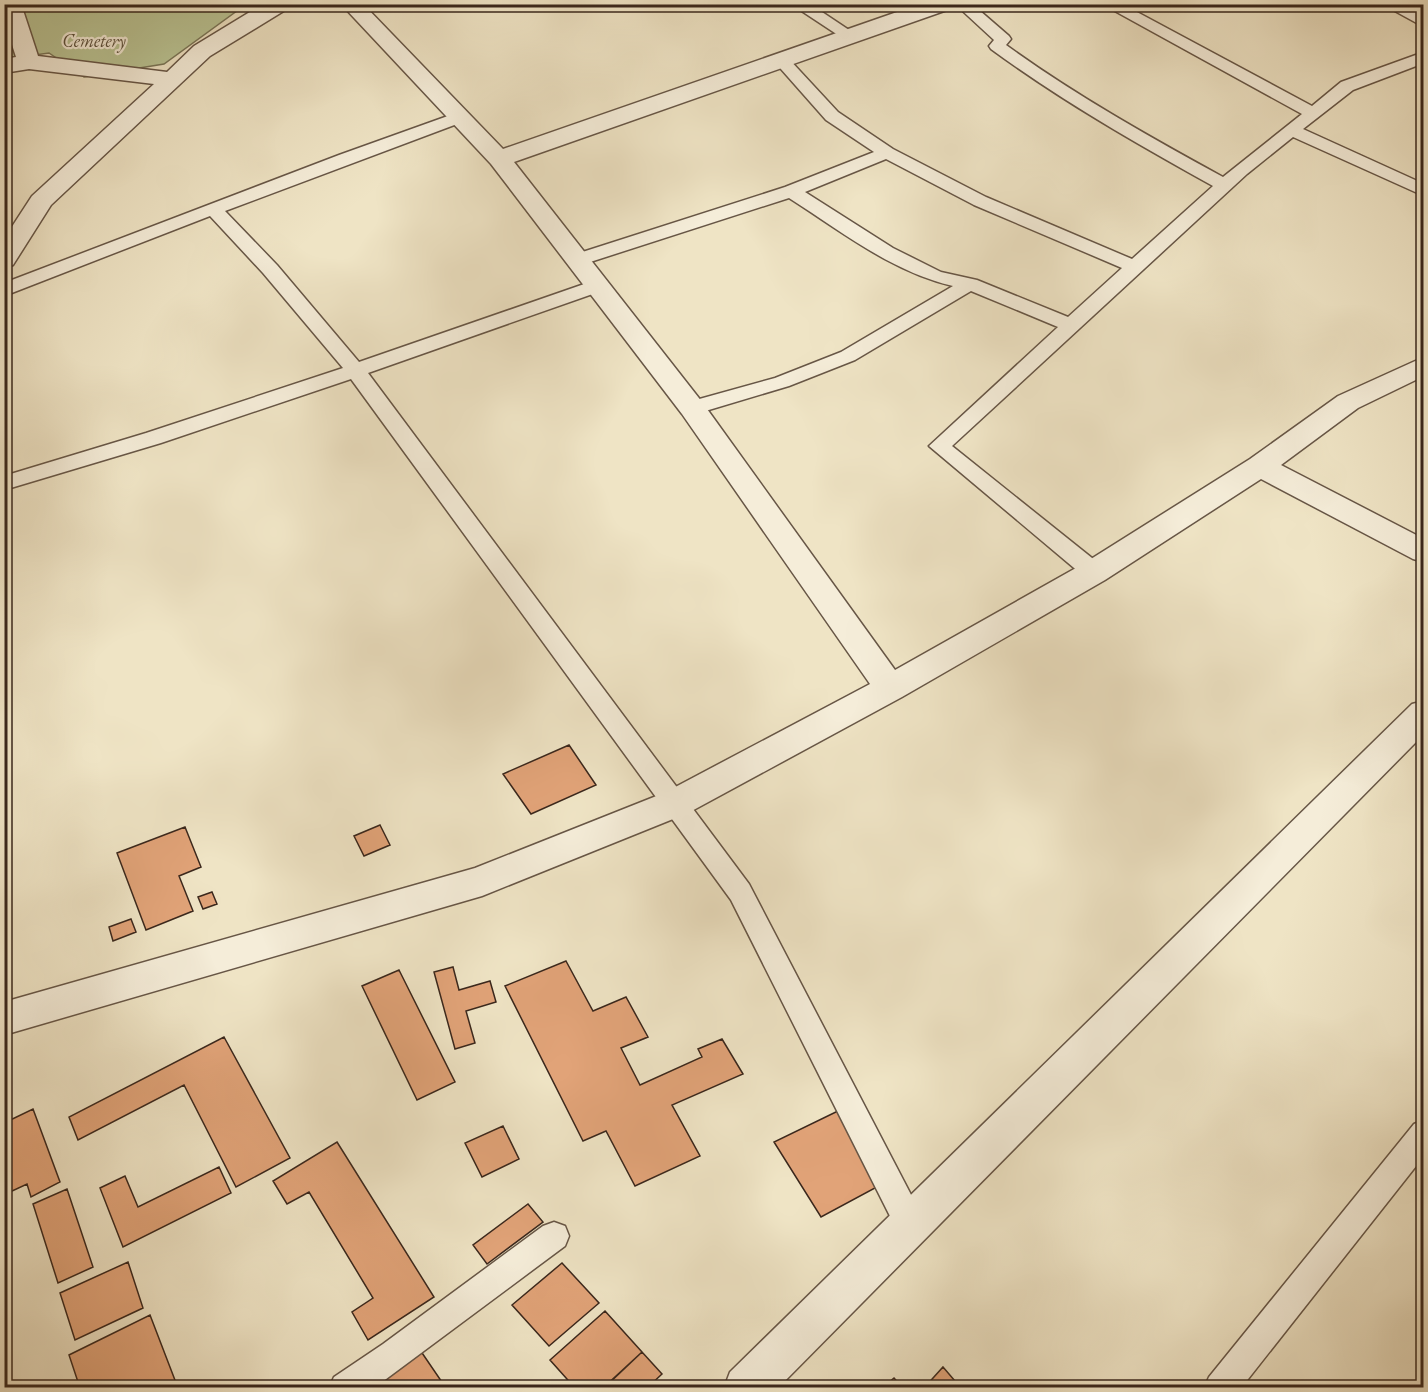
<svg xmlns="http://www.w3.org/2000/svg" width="1428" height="1392" font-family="'EB Garamond',serif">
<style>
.green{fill:#bac494;stroke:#7a7658;stroke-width:1.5}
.building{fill:#e1a378;stroke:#3a271c;stroke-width:1.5}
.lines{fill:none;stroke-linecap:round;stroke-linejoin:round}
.service-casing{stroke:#675646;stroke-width:3}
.minor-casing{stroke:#675646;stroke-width:3}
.service{fill:#f5edd9;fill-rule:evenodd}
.minor{fill:#f5edd9;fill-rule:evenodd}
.labels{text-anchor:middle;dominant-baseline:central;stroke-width:4.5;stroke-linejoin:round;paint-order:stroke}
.far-park-label{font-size:18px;font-style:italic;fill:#5a4e3a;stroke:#f5edd9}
</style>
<rect width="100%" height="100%" fill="#efe4c5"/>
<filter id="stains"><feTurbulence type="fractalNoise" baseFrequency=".00333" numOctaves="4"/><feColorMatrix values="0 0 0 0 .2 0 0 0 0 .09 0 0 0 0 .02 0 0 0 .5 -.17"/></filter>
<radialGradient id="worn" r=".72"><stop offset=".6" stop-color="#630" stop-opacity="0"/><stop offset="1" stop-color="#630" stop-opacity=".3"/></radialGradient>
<path class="green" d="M4,5h241l-81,59 -80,13 -35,-24 -44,6z"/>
<path class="building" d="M569,745l27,40 -65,29 -28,-40z
M380,825l10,20 -26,11 -10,-20z
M185,827l16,40 -22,9 14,35 -47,19 -29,-77z
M212,892l5,12 -14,5 -5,-12z
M131,919l5,13 -23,9 -4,-14z
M566,961l27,50 33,-14 22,40 -27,11 19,37 62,-28 -4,-8 24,-10 21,35 -71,31 28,51 -65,30 -29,-55 -23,10 -78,-155z
M453,967l6,23 31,-9 6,21 -30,9 9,32 -20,6 -21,-77z
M399,970l56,112 -38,18 -55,-114z
M224,1037l66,121 -54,29 -52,-102 -106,55 -9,-23z
M33,1109l27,73 -29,15 -4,-13 -17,8 -6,-14v-55z
M840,1110l48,71 -67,36 -47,-75z
M503,1126l16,33 -37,18 -17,-34z
M337,1142l97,155 -66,43 -16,-28 21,-14 -64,-106 -22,12 -14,-23z
M219,1167l12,26 -108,54 -23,-59 25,-12 13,31z
M67,1189l26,78 -35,16 -25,-79z
M528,1204l15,18 -56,42 -14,-19z
M128,1262l15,46 -68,32 -15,-47z
M562,1263l37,40 -50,43 -37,-41z
M605,1311l37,41 -39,36h-28l-25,-28z
M150,1315l28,73h-98l-11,-33z
M418,1347l28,41h-66l-6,-9z
M642,1352l20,22 -15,14h-43z
M943,1367l18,21h-37z
M894,1378l9,10h-21z"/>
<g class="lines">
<g class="service-casing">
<path id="service" d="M791,4h19l48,32 -8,5 -6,-2z
M955,4h17l37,32 2,3 -5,6c69,50 142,91 217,132l79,-63 -200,-110h20l190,102 29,-24 83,-30v11l-71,27 -50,39 121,55v12l-131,-59 -46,37 -295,272 150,120 3,6 -3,6 -8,2 -8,-2 -157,-132 129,-119 -87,-36 -116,69 -66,26 -97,29 -7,-2 -3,-5 3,-5 90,-25 66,-26 112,-66c-61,-14 -112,-55 -164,-88l-205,66h-14l-2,-4 2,-4 215,-69 89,-35 -48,-32 -53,-60 8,-5 6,2 51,55 55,37 93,48 146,62 81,-73c-76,-42 -151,-85 -222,-137l-2,-3 5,-6zM886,159l88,46 148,63 -54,49 -91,-37 -36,-8 -48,-24 -88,-56z
M1382,4h20l22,12v11z
M459,112l6,1 2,4 -2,4 -240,90 52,54 82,97 231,-80h14l3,4 -3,4 -236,83 381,511 172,330 4,10 -4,10 -11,4 -11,-4 -168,-334 -380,-521 -190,64 -157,47v-14l142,-43 197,-65 -80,-95 -53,-57 -206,80v-13l335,-128z
M1424,1120v36l-183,232h-37l5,-11 205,-253z
M554,1222l11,4 4,10 -4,10 -191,142h-45l5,-11 49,-33 160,-118z"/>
</g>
<g class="minor-casing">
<path id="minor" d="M4,4h17l17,52 129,16 27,-26 69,-42h26l-2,5 -77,47 -159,149 -38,60 -9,3v-29l28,-43 122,-112 -125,-15 -25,4v-14l12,-2 -12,-37z
M341,4h22l140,145 417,-145h32l-2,5 -436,153 188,240 193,268 188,-106 167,-105 88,-63 86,-39v19l-66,32 -77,57 143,74v23l-11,-3 -152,-80 -156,101 -203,117 -214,116 -206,83 -478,139v-33l471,-134 189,-75 206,-109 -188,-270 -191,-250z
M1424,701v33l-646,654h-54l6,-16 682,-668z"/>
</g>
<use href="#service" class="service"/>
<use href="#minor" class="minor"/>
</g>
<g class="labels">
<g class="far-park-label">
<text x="94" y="40">Cemetery</text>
</g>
</g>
<rect width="1428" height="1392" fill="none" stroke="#efe4c5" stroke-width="24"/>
<rect x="6" y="6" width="1416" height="1380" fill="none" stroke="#3a271c" stroke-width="3"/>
<rect x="12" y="12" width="1404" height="1368" fill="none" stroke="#3a271c" stroke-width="1.5"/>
<rect width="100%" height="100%" filter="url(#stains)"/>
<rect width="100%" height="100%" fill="url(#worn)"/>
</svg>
